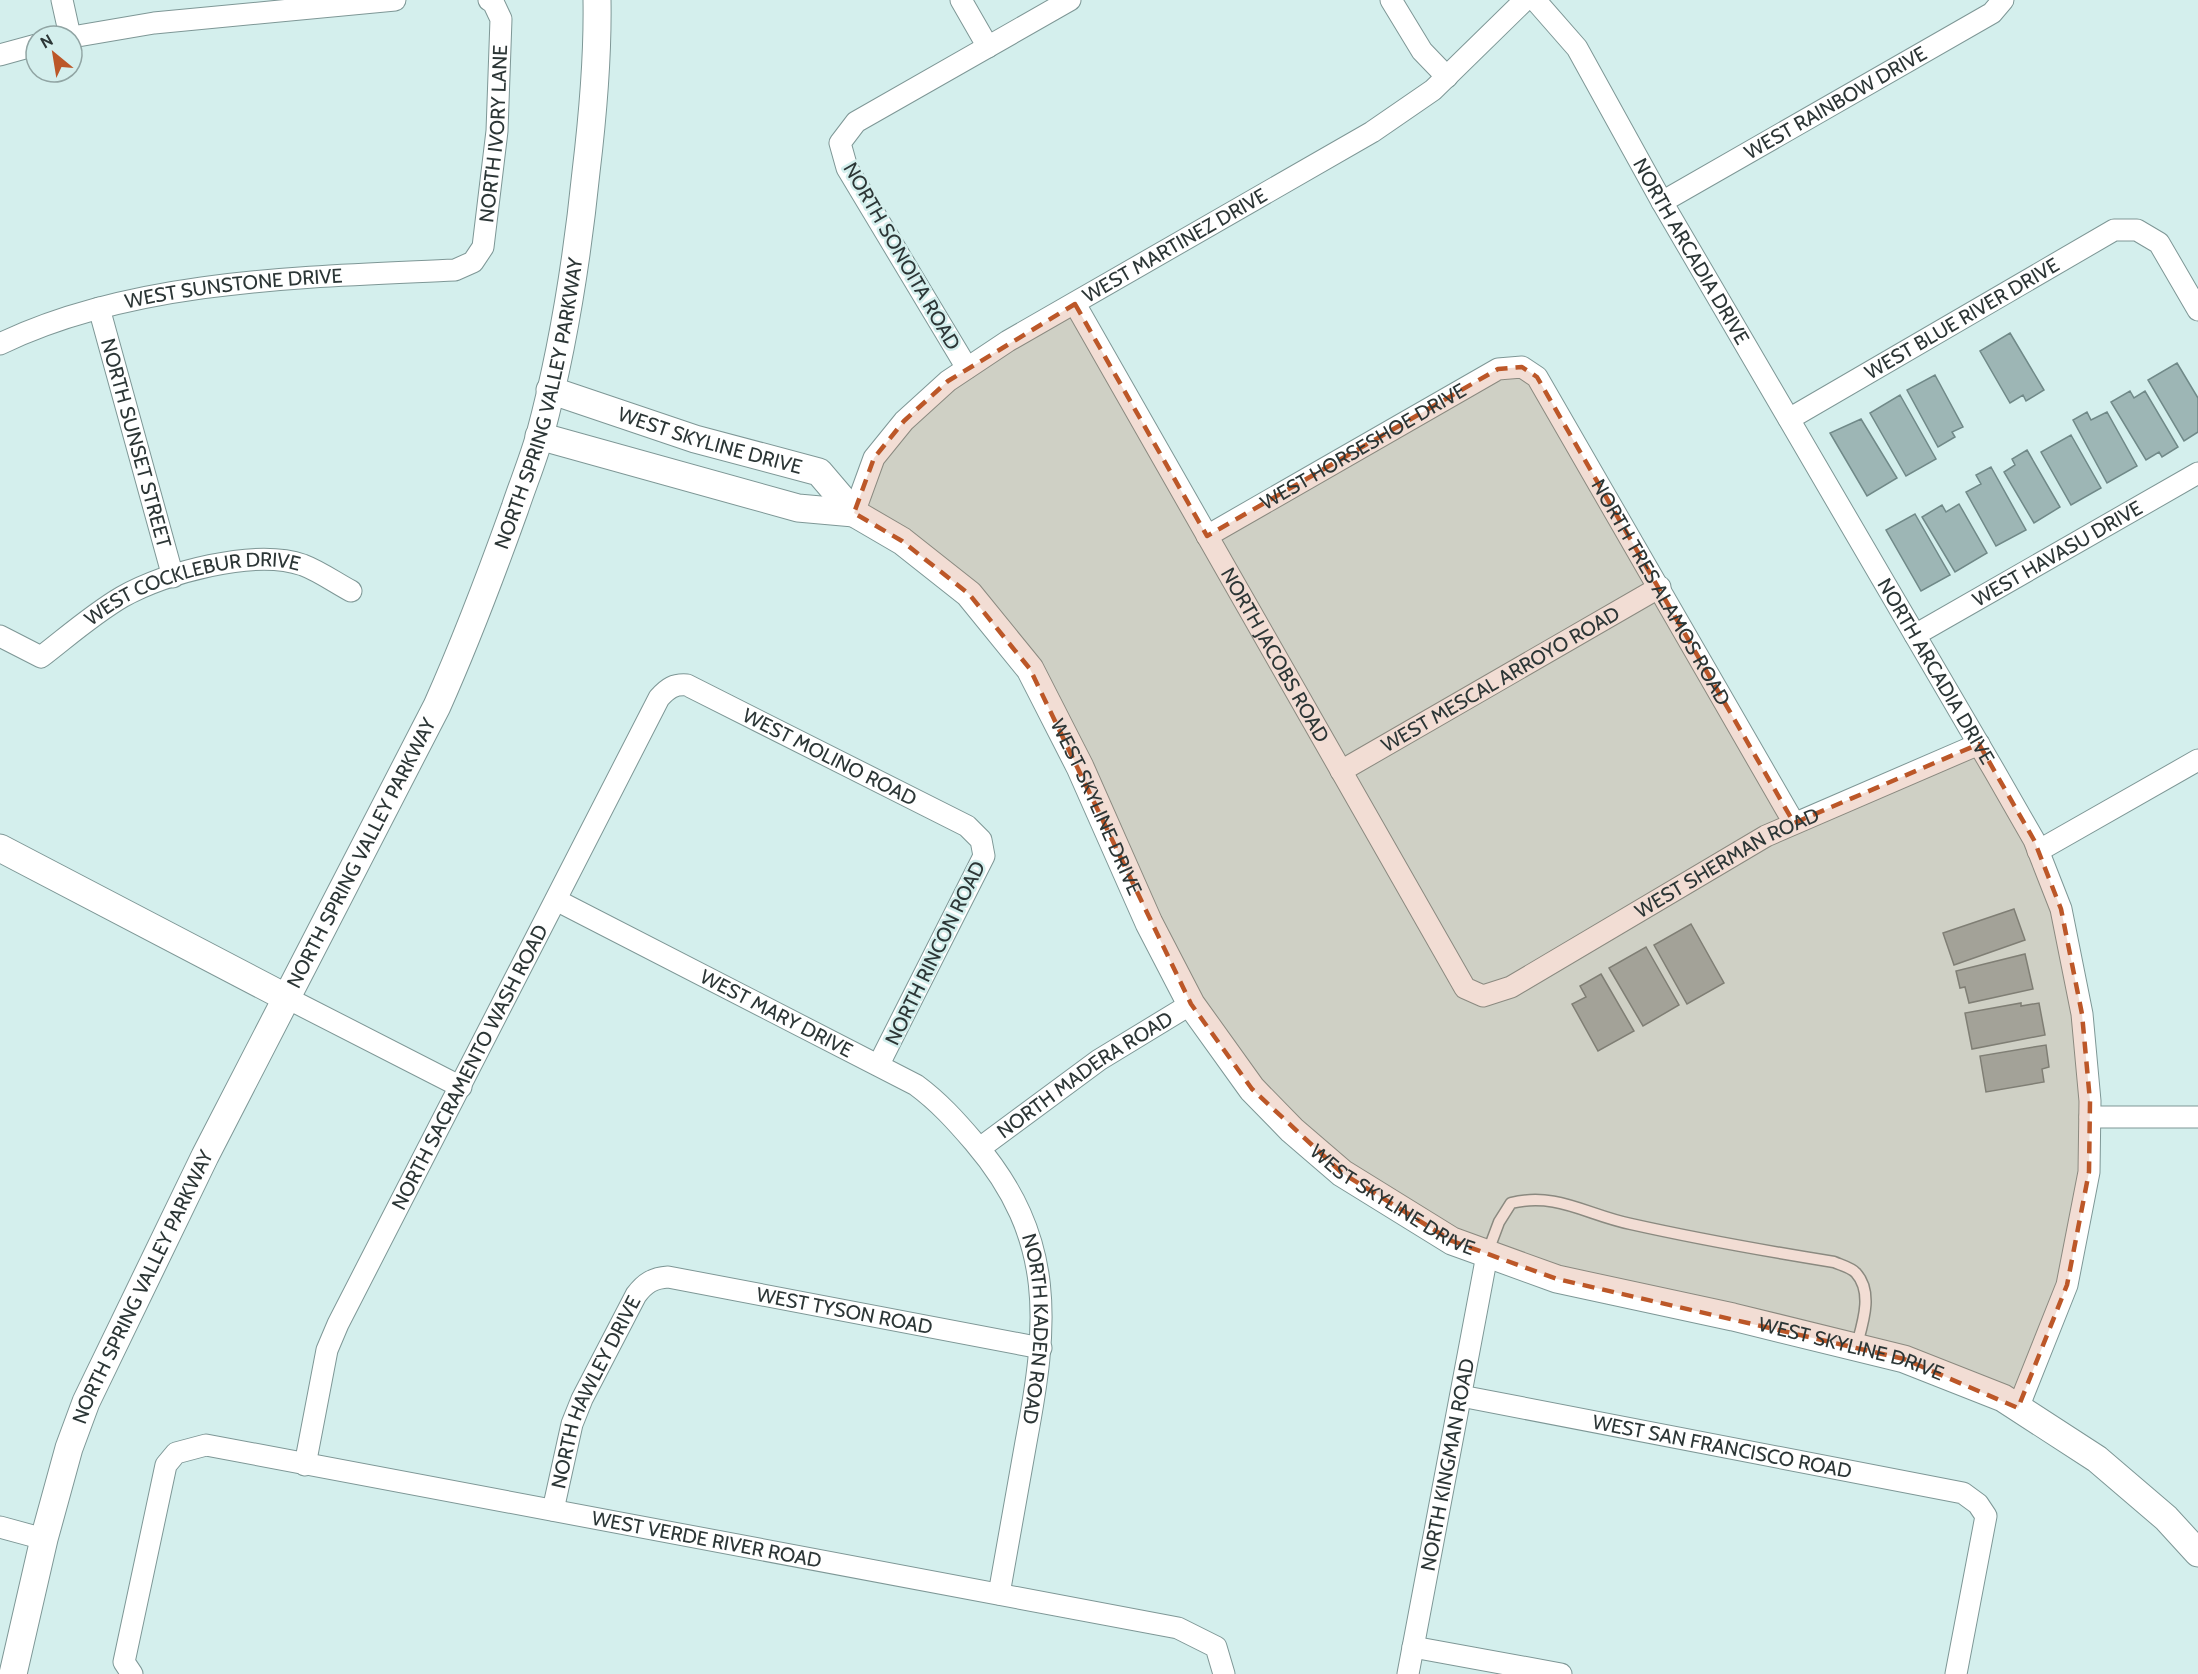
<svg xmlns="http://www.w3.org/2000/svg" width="2198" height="1674" font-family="Cabin,sans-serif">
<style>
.building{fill:#9db6b5;stroke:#708988;stroke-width:1.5}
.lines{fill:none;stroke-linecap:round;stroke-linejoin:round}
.service-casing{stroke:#7e9796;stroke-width:13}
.minor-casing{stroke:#7e9796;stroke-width:23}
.tertiary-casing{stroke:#7e9796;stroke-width:29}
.service{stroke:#fff;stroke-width:10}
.minor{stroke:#fff;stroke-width:21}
.tertiary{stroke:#fff;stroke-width:27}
.marked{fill:#bc5728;fill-opacity:0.2;stroke:#bc5728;stroke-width:4.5;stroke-dasharray:12 8;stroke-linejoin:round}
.labels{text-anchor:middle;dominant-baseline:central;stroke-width:5;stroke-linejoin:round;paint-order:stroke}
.street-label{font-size:20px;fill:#2c3636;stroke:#d4efed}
</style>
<rect width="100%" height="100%" fill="#d4efed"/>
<path class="building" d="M2010,333l34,57 -18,11 -3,-6 -13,8 -30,-52z
M2177,363l21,35v34l-14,9 -36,-61z
M1935,375l28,52 -11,5 3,5 -17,10 -31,-57z
M2130,391l4,7 11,-7 33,56 -16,10 -3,-5 -13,8 -35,-58z
M1900,395l36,64 -30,17 -36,-63z
M2087,412l4,8 16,-8 30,54 -30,17 -34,-63z
M1861,419l36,59 -30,18 -37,-63z
M2071,435l30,53 -30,17 -30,-53z
M2027,450l33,57 -26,16 -30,-51 11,-7 -3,-6z
M1991,467l35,63 -30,16 -30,-54 15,-8 -5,-9z
M1959,504l28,49 -32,19 -33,-55 20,-12 4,7z
M1915,514l35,61 -29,16 -35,-61z
M2014,909l11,31 -71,25 -11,-32z
M1691,924l33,59 -37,21 -33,-59z
M1646,947l33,58 -36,21 -34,-58z
M2025,954l8,35 -64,14 -4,-16 -5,1 -4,-17z
M1601,974l33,57 -36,20 -26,-47 14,-7 -6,-11z
M2021,1003v3l18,-3 6,32 -73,14 -7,-36z
M2046,1045l3,22 -7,2 2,13 -58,10 -6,-36z"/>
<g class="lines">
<g class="service-casing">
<path id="service" d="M1487,1254l12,-32 12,-19c46,-11 76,12 120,21 67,15 135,27 203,38 7,3 18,6 22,11 18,20 6,52 0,75"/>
</g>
<g class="minor-casing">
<g id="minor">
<path d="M62,0l8,36"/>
<path d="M961,0l27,47"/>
<path d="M1391,0l31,51 25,26"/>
<path id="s1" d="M1535,0l42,48 85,154 333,570 39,68 27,69 21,105 8,87 -1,71 -22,113 -49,123"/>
<path d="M72,37l82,-14 241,-23"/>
<path d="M0,55l36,-10"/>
<path id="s2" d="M1662,202l330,-189 11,-13"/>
<path id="s3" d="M1075,304l390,684 18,8 28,-9 255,-151 213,-92"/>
<path id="s4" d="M99,308l74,269"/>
<path id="s5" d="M0,344c134,-65 308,-67 455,-74l18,-8 10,-15 14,-116 4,-112 -8,-17 -4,-2"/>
<path d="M967,368l-120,-200 -7,-25 16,-21 214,-122"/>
<path id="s6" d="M1789,419l325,-189h23l22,13 39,67"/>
<path id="s7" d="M854,513l20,-55 30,-37 44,-40 60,-40 364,-209 61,-42 92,-90"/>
<path id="s8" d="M1207,536l291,-167 24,-2 15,10 257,446"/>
<path id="s9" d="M1915,635l283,-162"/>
<path id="s10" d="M0,636l41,21c26,-20 52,-43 81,-60 43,-24 132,-49 181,-32 16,6 33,18 48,26"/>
<path id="s11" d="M1341,771l319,-184"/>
<path d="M2038,851l160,-91"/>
<path id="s12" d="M556,900l360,185c23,17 40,36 58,57 83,97 74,183 52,300 -9,51 -18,102 -27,152"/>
<path d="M287,998l174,89"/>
<path d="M2090,1117h108"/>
<path id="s13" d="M980,1148l119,-88 92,-56"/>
<path id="s14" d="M1461,1396l502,97 15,11 8,12 -30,158"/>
<path id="s15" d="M305,1465l22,-115 11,-26 321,-626c9,-10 15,-14 28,-13l280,141 14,14 3,16 -105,208"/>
<path id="s16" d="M553,1510l19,-86 10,-25 54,-104c9,-12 17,-17 32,-18l373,71"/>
<path d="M0,1527l44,12"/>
<path d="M1413,1647l148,27"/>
<path id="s17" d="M132,1674l-8,-12 42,-197 10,-12 30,-8 972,183 38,19 8,27"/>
<path id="s18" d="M1408,1674l79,-419"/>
</g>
</g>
<g class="tertiary-casing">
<g id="tertiary">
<path id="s19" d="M550,390l145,49 124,33 35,41 48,28 67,53 61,75 50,98 69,156 42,81 61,85 40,41 50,43 110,68 105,38 176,38 171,42 99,39 94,61 69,59 32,35"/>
<path d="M539,436l259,72 56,5"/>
<path d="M0,848l287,150"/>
<path id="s20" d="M13,1674l31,-135 25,-91 17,-46 119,-246 232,-450c29,-65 54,-131 78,-198 8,-24 18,-48 25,-73 23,-86 37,-175 46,-263 7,-58 12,-114 11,-172"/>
</g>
</g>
<use href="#service" class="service"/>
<use href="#minor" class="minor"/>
<use href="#tertiary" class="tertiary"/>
</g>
<path class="marked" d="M1075,304l132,232 291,-167 24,-2 15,10 257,446 185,-79 55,96 27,69 21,105 8,87 -1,71 -22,113 -49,123 -114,-49 -347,-80 -105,-38 -110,-68 -90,-84 -61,-85 -161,-335 -61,-75 -67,-53 -48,-28 20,-55 30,-37 44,-40z"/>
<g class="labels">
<g class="street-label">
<text stroke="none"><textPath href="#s2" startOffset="200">WEST RAINBOW DRIVE</textPath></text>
<text stroke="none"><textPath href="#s5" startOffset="616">NORTH IVORY LANE</textPath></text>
<text stroke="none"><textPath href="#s7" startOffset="430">WEST MARTINEZ DRIVE</textPath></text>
<text stroke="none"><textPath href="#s1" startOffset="297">NORTH ARCADIA DRIVE</textPath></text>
<text transform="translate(902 256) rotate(60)">NORTH SONOITA ROAD</text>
<text stroke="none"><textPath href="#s5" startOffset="242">WEST SUNSTONE DRIVE</textPath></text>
<text stroke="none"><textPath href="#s6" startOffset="200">WEST BLUE RIVER DRIVE</textPath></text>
<text stroke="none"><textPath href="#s20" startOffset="1382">NORTH SPRING VALLEY PARKWAY</textPath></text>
<text stroke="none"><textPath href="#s19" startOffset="168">WEST SKYLINE DRIVE</textPath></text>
<text stroke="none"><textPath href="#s4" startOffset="140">NORTH SUNSET STREET</textPath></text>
<text stroke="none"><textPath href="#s8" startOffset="180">WEST HORSESHOE DRIVE</textPath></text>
<text stroke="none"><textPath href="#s9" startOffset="164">WEST HAVASU DRIVE</textPath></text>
<text stroke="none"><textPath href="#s8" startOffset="626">NORTH TRES ALAMOS ROAD</textPath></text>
<text stroke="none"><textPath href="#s10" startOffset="218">WEST COCKLEBUR DRIVE</textPath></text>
<text stroke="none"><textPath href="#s3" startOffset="404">NORTH JACOBS ROAD</textPath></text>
<text stroke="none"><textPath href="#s1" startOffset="783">NORTH ARCADIA DRIVE</textPath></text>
<text stroke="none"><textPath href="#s11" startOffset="184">WEST MESCAL ARROYO ROAD</textPath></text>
<text stroke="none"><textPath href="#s15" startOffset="1041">WEST MOLINO ROAD</textPath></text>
<text stroke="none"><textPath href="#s19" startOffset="726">WEST SKYLINE DRIVE</textPath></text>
<text stroke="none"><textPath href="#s20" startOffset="896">NORTH SPRING VALLEY PARKWAY</textPath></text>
<text stroke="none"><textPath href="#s3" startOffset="1086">WEST SHERMAN ROAD</textPath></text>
<text transform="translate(935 953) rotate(-64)">NORTH RINCON ROAD</text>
<text stroke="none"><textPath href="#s12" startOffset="248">WEST MARY DRIVE</textPath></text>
<text stroke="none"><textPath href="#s15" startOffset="434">NORTH SACRAMENTO WASH ROAD</textPath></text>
<text stroke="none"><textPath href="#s13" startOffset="128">NORTH MADERA ROAD</textPath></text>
<text stroke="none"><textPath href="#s19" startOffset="1230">WEST SKYLINE DRIVE</textPath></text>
<text stroke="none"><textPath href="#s20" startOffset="410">NORTH SPRING VALLEY PARKWAY</textPath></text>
<text stroke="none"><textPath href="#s16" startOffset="450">WEST TYSON ROAD</textPath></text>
<text stroke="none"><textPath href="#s12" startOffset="690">NORTH KADEN ROAD</textPath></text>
<text stroke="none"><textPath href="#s19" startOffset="1716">WEST SKYLINE DRIVE</textPath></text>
<text stroke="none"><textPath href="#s16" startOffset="126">NORTH HAWLEY DRIVE</textPath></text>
<text stroke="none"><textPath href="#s14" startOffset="266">WEST SAN FRANCISCO ROAD</textPath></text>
<text stroke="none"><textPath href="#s18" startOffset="213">NORTH KINGMAN ROAD</textPath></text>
<text stroke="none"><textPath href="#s17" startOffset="772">WEST VERDE RIVER ROAD</textPath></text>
</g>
</g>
<g transform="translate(54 54) rotate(330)"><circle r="28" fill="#d4efed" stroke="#91a5a4" stroke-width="1.5"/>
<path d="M0-4.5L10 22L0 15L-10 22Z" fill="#bc5728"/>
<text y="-9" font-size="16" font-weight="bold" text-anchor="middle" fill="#2c3636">N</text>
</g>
</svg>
